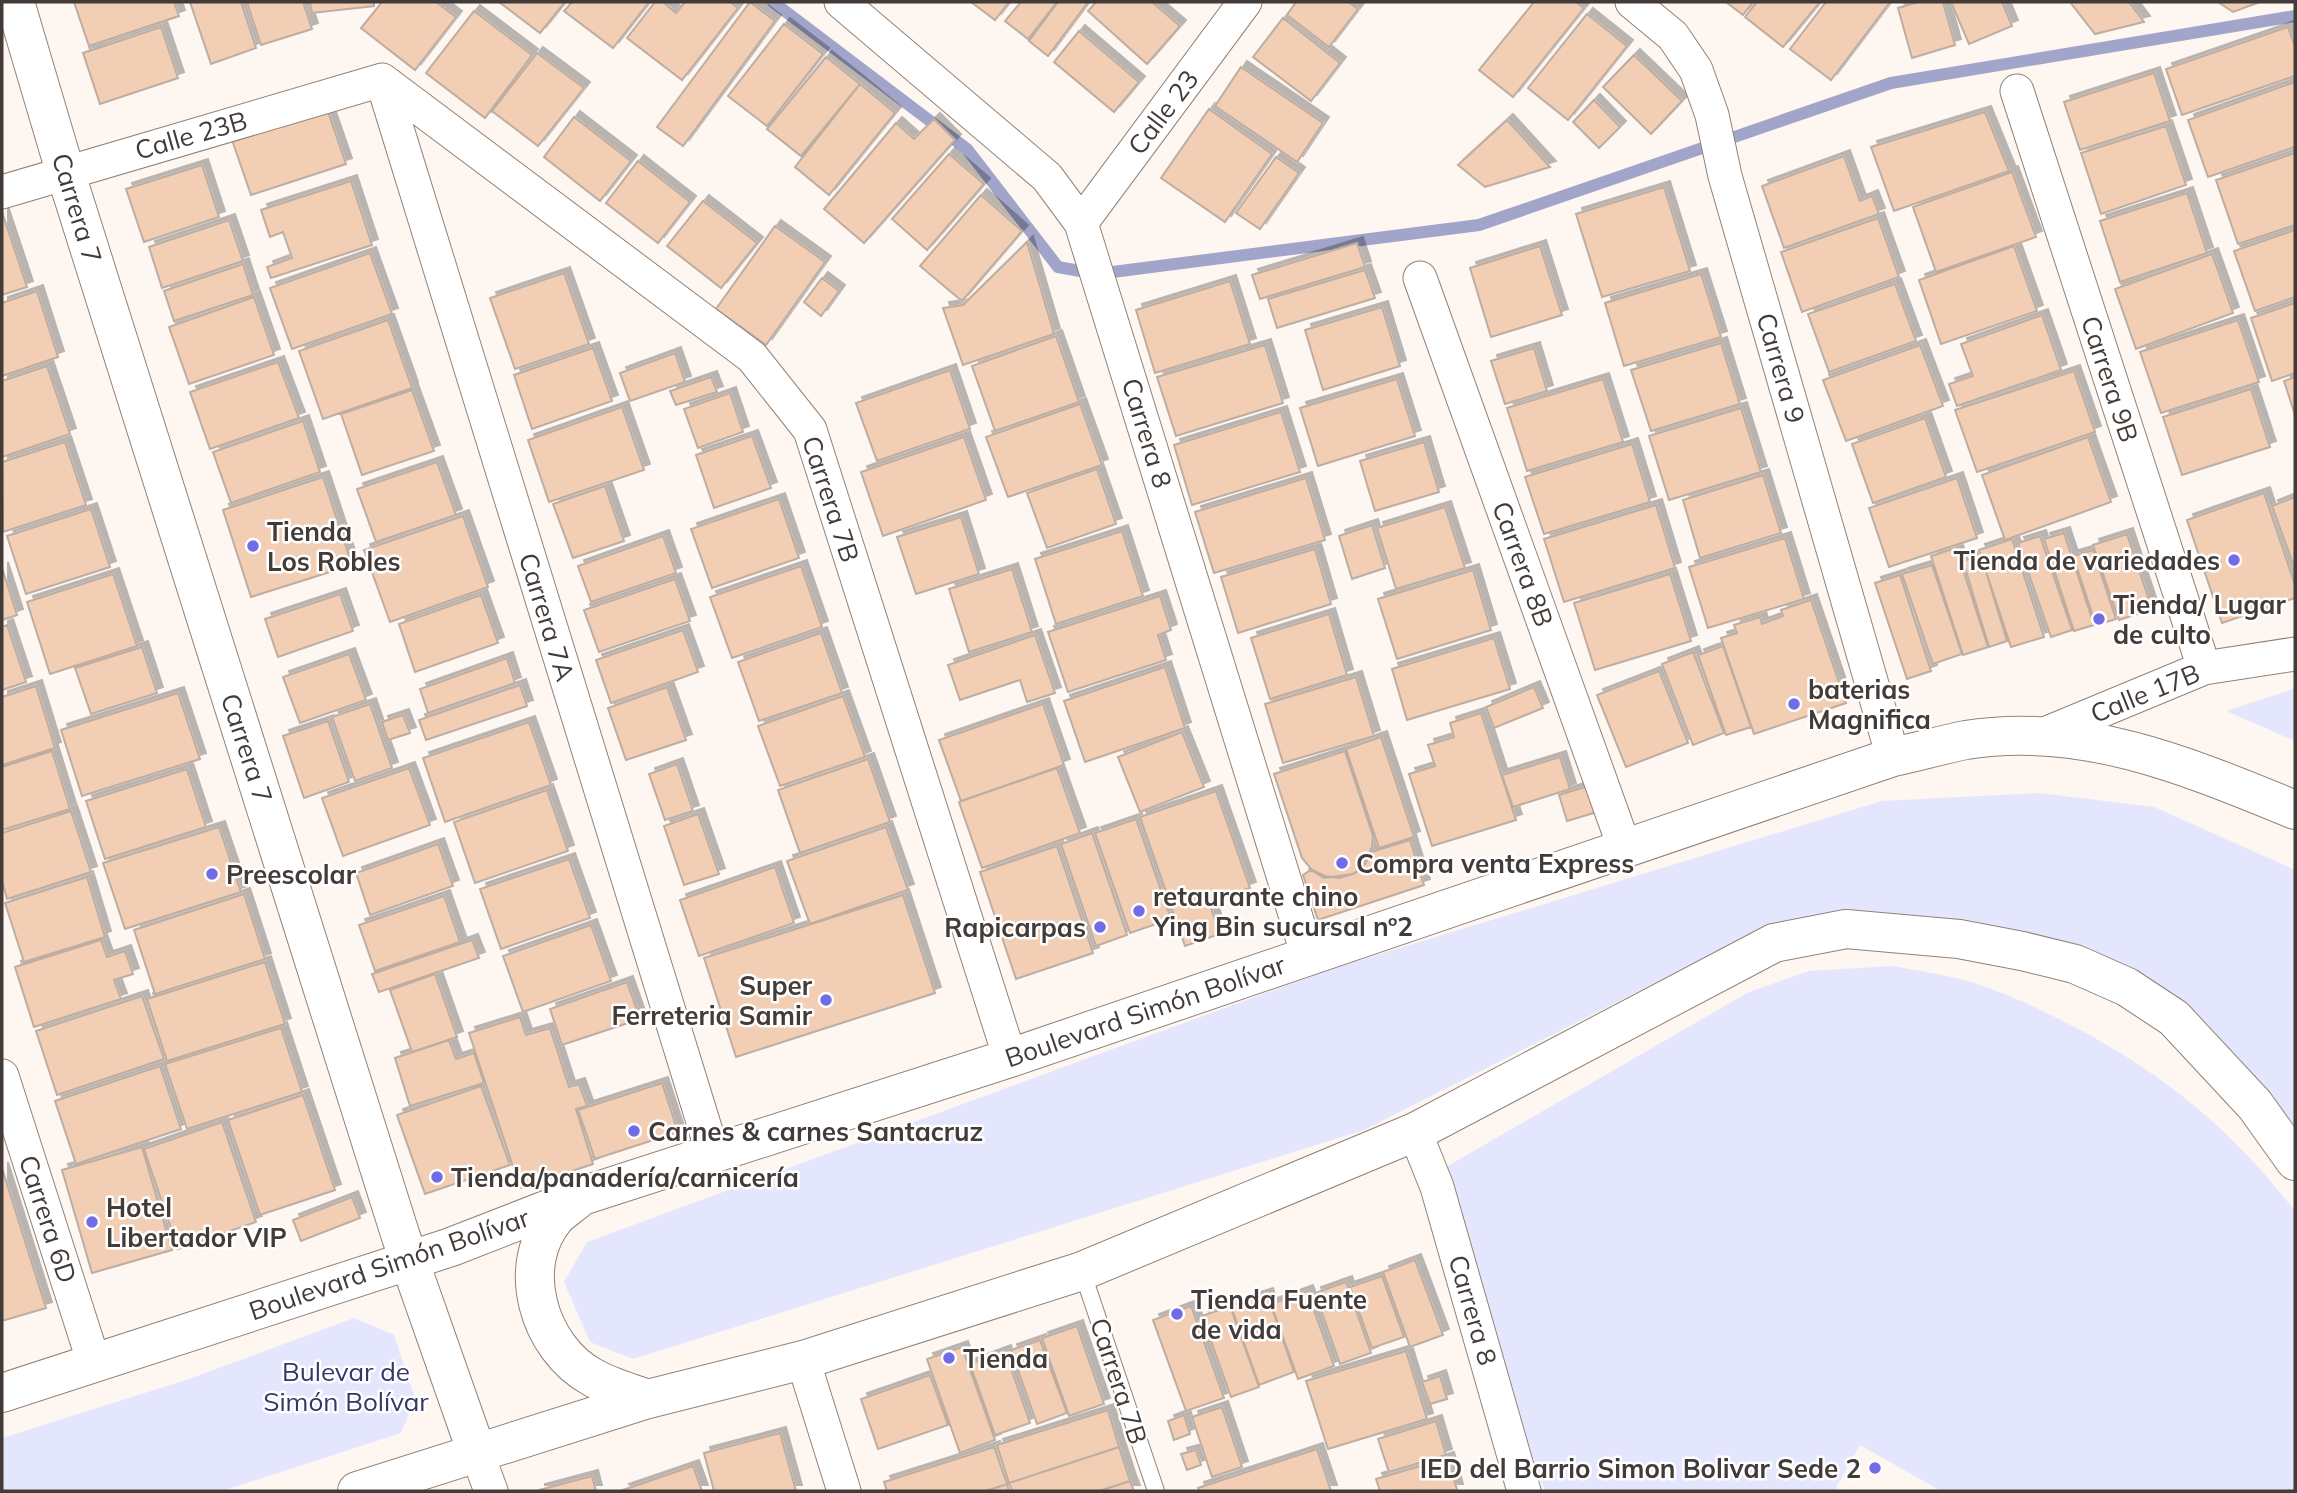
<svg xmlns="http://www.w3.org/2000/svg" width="2297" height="1493" font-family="Mulish,sans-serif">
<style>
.green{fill:#e4e6fe}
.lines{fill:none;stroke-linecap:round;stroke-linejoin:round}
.stream{stroke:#a2a5ca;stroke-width:12}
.building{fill:#f2ceb4;stroke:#beada1;stroke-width:2;filter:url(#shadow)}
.service-casing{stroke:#928276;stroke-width:18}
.minor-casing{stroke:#928276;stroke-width:35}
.tertiary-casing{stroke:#928276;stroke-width:40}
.trunk-casing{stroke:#928276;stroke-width:40}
.service{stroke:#fff;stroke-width:16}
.minor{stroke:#fff;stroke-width:33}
.tertiary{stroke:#fff;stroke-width:38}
.trunk{stroke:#fff;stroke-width:38}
.poi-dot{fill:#716be6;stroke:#fff;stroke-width:2.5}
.labels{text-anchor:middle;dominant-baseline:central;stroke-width:5;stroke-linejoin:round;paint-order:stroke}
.street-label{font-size:26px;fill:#423b37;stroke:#fff}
.poi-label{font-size:26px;font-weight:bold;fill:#423b37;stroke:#fff;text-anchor:start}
.park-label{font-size:26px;fill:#363668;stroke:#fff}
</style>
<defs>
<filter id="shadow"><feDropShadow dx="6" dy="-6" stdDeviation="0" flood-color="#0004"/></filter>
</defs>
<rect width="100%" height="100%" fill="#fef6f1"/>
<path class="green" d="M2295,688v53l-69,-30 64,-21z
M2039,793l115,14 141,63v282l-43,-55 -192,-142 -243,-35 -129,46 -324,164 -731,229 -43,-17 -26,-60 23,-40 744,-273 551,-168z
M1893,966c25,5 50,8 74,15 32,9 64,24 94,39 98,50 166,104 234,191v280h-354l-81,-46 -26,46h-289l-118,-313 322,-186 60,-21z
M354,1318l40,17 21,63 -14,35 -179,58h-220v-53l187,-59z"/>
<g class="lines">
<path class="stream" d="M773,2l194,147 91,118 39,7 382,-49 412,-142 404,-67"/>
</g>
<path class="building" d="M74,2h100l5,14 -90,30z
M190,2h51l15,46 -45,16z
M247,2h56l9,27 -51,16z
M310,2h64v4l-62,7z
M382,2h54l20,15 -41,53 -54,-42z
M499,2h66l-25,31z
M572,2h77l-36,46 -49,-37z
M655,2h8l13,11 9,-11h45l8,6 -56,72 -55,-42z
M750,2l25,19 -92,125 -26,-19z
M971,2h38l-14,18z
M1021,2h36l-29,37 -23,-18z
M1058,2h30l-40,54 -19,-15z
M1096,2h56l28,24 -33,38 -59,-53z
M1296,2h52l10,7 -29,38 -42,-32z
M1534,2h42l8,6 -71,89 -34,-27z
M1726,2h27l-10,13z
M1757,2h63l-37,45 -38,-30z
M1826,2h64l-59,78 -41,-31z
M1918,2h25l12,43 -43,13 -14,-50z
M1951,2h51l10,24 -43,18z
M2070,2h59l15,20 -49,12z
M2218,2h42l-27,10z
M474,11l58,44 -47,63 -59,-45z
M1587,14l40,32 -59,74 -40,-32z
M1283,18l57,45 -29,38 -58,-44z
M784,24l39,30 -56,72 -39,-30z
M161,27l17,51 -78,26 -17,-51z
M2288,27l7,20v29l-113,39 -16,-46z
M1079,31l60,51 -25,30 -60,-50z
M537,53l47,35 -46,58 -46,-35z
M1634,55l48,46 -31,33 -48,-47z
M826,57l34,27 -59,72 -34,-27z
M1241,67l82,56 -26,39 -82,-56z
M2154,73l16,48 -90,29 -16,-48z
M2295,82v65l-87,30 -20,-57z
M860,84l35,29 -66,82 -34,-28z
M1594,100l26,27 -21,21 -26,-26z
M327,109l19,55 -95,31 -19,-55z
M1209,109l63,45 -47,68 -64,-44z
M1985,112l24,59 -115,40 -23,-64z
M574,117l57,44 -31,40 -56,-44z
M934,119l21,21 -91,103 -40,-34 72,-86 18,16z
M1507,120l43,47 -65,20 -27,-22z
M2166,126l20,59 -85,29 -20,-61z
M2295,153v72l-57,19 -22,-64z
M949,154l35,30 -57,66 -35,-31z
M1844,156l16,45 12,-5 7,18 -95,34 -22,-62z
M1276,157l23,16 -39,56 -24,-16z
M638,161l52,41 -32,41 -52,-40z
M202,165l17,52 -75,25 -18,-53z
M2012,172l24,65 -100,35 -23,-65z
M351,181l21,64 -101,33 -4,-11 25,-9 -9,-26 -13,5 -9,-27z
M1664,187l26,84 -88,26 -26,-83z
M2187,193l20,60 -87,29 -20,-61z
M981,195l41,36 -60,70 -42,-35z
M703,201l54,42 -36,45 -54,-42z
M2,212l25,75 -25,8z
M1878,218l21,59 -97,35 -21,-60z
M229,220l14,41 -81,27 -13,-41z
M775,226l50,36 -59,83 -50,-36z
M2295,230v67l-40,14 -21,-60z
M1027,242l27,92 -91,31 -20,-57 20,-3z
M1357,243l8,24 -105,32 -8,-24z
M1540,246l22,69 -71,22 -21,-69z
M2014,246l23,65 -96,33 -22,-64z
M370,253l22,61 -100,35 -22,-61z
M2212,254l21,59 -97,36 -21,-60z
M243,264l10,31 -79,26 -10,-30z
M1365,270l10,28 -98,30 -9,-29z
M564,273l25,71 -74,25 -25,-71z
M1701,274l20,63 -97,29 -19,-63z
M822,278l17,13 -18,25 -17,-14z
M1230,281l20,63 -95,29 -19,-63z
M1895,284l21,57 -87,31 -21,-58z
M37,291l21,66 -56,19v-73z
M254,297l20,58 -85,29 -20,-57z
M2295,303v70l-23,8 -21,-63z
M1382,307l18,59 -77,24 -18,-60z
M2042,315l19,55 -104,36 -8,-22 24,-8 -12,-32z
M388,320l24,68 -89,31 -24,-68z
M2238,320l21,62 -98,31 -21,-61z
M1056,336l23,66 -84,29 -23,-65z
M1721,343l19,61 -89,27 -20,-61z
M1265,345l18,58 -107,33 -19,-59z
M1920,345l23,61 -97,35 -23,-61z
M593,348l19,53 -80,28 -18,-54z
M1534,348l13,43 -42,13 -14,-43z
M675,353l10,29 -55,19 -10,-28z
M278,362l21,56 -89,31 -20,-57z
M47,366l23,68 -68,23v-76z
M950,370l20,59 -93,32 -21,-58z
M2074,371l21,61 -118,40 -22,-62z
M711,377l6,15 -41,13 -6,-14z
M2295,377v38l-11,-34z
M1397,379l18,57 -97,30 -18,-58z
M1603,379l20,63 -96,29 -20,-63z
M2251,389l19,58 -88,28 -19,-58z
M412,390l22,61 -72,24 -21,-61z
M730,393l13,39 -45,16 -14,-39z
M1080,404l22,61 -94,32 -22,-60z
M622,407l22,63 -95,32 -21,-62z
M1741,408l20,64 -92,28 -20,-64z
M1281,412l19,60 -108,33 -18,-60z
M1925,418l21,59 -73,26 -21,-59z
M303,421l17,51 -89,31 -18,-51z
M752,436l19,52 -57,20 -18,-53z
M964,437l22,63 -103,36 -22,-64z
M2088,437l23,65 -106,38 -23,-65z
M65,442l21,63 -83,27 -1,-70z
M1424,442l15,50 -64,19 -15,-50z
M1632,444l18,58 -106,32 -19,-57z
M437,462l19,53 -80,27 -19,-53z
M1097,469l19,55 -69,24 -20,-55z
M1763,475l18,58 -81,25 -17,-58z
M323,477l29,88 -101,32 -28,-87z
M1306,478l19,62 -111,33 -19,-61z
M1957,478l20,60 -88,29 -20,-59z
M605,486l19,55 -51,17 -20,-54z
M2264,493l31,92v13l-73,25 -35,-103z
M2295,497v72l-23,-63z
M779,499l20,59 -87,30 -21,-59z
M1656,505l19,63 -111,34 -20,-63z
M1445,507l20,61 -69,21 -19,-61z
M91,509l19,58 -84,27 -19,-58z
M463,516l25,71 -98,35 -26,-72z
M961,517l18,57 -63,20 -19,-57z
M1372,525l13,43 -33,11 -13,-43z
M1122,531l21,65 -87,28 -21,-65z
M2064,533l30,92 -20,6 -30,-92z
M2127,534l25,75 -33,11 -26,-75z
M663,536l13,37 -85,29 -13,-36z
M2040,536l32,94 -21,7 -33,-94z
M1785,538l19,61 -96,29 -19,-61z
M2012,539l32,98 -33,10 -32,-97z
M1956,548l32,99 -25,8 -32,-99z
M1315,549l16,55 -93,29 -17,-56z
M2093,550l23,69 -20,6 -23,-69z
M1981,555l26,86 -18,6 -26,-86z
M1932,565l30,89 -29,10 -31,-90z
M801,566l21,61 -90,31 -22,-61z
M2,568l15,47 -15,5z
M1012,569l20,63 -63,20 -20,-63z
M1473,570l18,60 -94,29 -19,-60z
M113,574l24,72 -87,28 -23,-72z
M1670,574l21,67 -96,29 -21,-67z
M1900,575l31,96 -24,8 -32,-96z
M675,579l15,42 -91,31 -15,-42z
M340,594l13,37 -75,26 -13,-38z
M481,595l17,48 -83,29 -16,-48z
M1160,596l11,34 -13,5 8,25 -98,32 -20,-60z
M1811,600l35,103 -92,31 -33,-96 16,-5 -3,-8 26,-8 2,7 21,-8 -2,-6z
M1329,614l18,61 -77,24 -19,-61z
M7,625l19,57 -24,8v-63z
M683,630l15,42 -87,31 -15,-43z
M821,633l21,60 -83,28 -21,-59z
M1035,635l20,58 -28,9 -7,-22 -60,20 -12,-35z
M1494,638l16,51 -103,31 -15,-51z
M1723,646l28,81 -25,8 -28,-80z
M142,647l15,46 -66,21 -16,-46z
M1693,652l31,81 -31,12 -31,-81z
M349,654l17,46 -66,23 -17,-46z
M507,658l8,25 -87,30 -8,-24z
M1165,667l20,61 -100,34 -21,-61z
M1659,671l29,72 -62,24 -29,-72z
M1356,677l18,59 -91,27 -18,-59z
M520,685l7,21 -101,34 -7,-20z
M36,686l19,62 -53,17v-68z
M667,687l19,53 -60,20 -18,-52z
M1534,687l9,21 -49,20 -8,-21z
M178,693l22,66 -118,37 -21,-66z
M843,696l22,61 -85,29 -22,-60z
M370,704l22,64 -37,13 -23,-64z
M1043,704l21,61 -103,36 -22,-61z
M1481,713l35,107 -84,26 -23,-72 26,-8 -7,-21 26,-8 -4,-14z
M403,715l7,18 -22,7 -6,-18z
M328,721l21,61 -45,16 -21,-62z
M529,722l22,63 -106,37 -22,-64z
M1182,732l22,55 -64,25 -22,-55z
M1381,737l33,100 -35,11 -33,-99z
M52,751l18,58 -68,21v-63z
M1345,751l28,85 -1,11 -10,20 -9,7 -14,4 -14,-2 -13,-6 -10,-12 -28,-84z
M1560,757l10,32 -57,18 -11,-32z
M868,759l22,63 -90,31 -22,-63z
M677,764l16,47 -28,9 -16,-46z
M409,768l21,57 -87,31 -21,-58z
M1057,768l23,65 -98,35 -23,-66z
M187,769l19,58 -101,32 -19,-58z
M1588,786l9,26 -30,9 -8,-26z
M547,790l21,61 -93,32 -21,-61z
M1216,791l34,97 -41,14 11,32 -35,12 -45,-129z
M71,811l20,61 -84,27 -5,-18v-48z
M698,814l21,60 -35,11 -20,-59z
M1136,819l35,100 -41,14 -35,-100z
M219,827l22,65 -116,37 -22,-66z
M886,827l22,63 -98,34 -23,-63z
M1092,833l35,102 -31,11 -35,-102z
M1410,840l14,45 -106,35 -15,-45 8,-5 13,8 29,-4 10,-6 8,-16z
M438,844l15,42 -83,29 -14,-42z
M1057,846l36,107 -77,26 -36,-107z
M569,859l21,59 -89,31 -21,-60z
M775,867l19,56 -95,33 -19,-56z
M87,877l18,60 -81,25 -19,-59z
M244,894l21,65 -110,35 -21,-64z
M903,895l32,98 -199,64 -32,-99z
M444,896l16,46 -85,29 -16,-46z
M591,925l20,56 -88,31 -20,-56z
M101,940l6,17 18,-6 8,23 -19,6 7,19 -87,28 -19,-60z
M472,940l7,18 -100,34 -7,-18z
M265,962l20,62 -118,37 -20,-62z
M435,974l22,63 -45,15 -22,-62z
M627,982l13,37 -78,26 -12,-36z
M142,996l22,63 -107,36 -21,-64z
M520,1017l6,18 24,-7 19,59 10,-3 8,22 -11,3 17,55 -73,24 -51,-155z
M281,1028l21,64 -115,37 -22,-65z
M449,1040l7,19 18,-6 10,30 -74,23 -15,-48z
M160,1066l21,63 -105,35 -21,-63z
M662,1083l16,49 -83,27 -17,-49z
M481,1086l29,79 -85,29 -28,-79z
M303,1095l32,95 -75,25 -32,-95z
M222,1122l34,100 -78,27 -34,-100z
M142,1147l30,103 -80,23 -30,-103z
M2,1168l44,140 -44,13z
M352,1197l8,21 -59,23 -8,-21z
M1415,1260l28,75 -33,12 -27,-75z
M1382,1276l22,61 -32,11 -22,-61z
M1346,1282l25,71 -31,11 -25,-71z
M1307,1291l27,75 -36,13 -27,-75z
M1267,1294l27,78 -35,13 -28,-79z
M1191,1306l33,92 -38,13 -33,-91z
M1230,1306l29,81 -28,10 -29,-81z
M1077,1326l27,78 -35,12 -27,-78z
M1040,1340l27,73 -30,11 -26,-74z
M962,1347l33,93 -35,13 -33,-94z
M1005,1351l25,72 -35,12 -25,-71z
M1406,1351l21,68 -99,30 -22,-68z
M930,1375l18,50 -70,24 -17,-50z
M1440,1376l7,23 -17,5 -8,-22z
M1222,1407l20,60 -30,10 -20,-60z
M1108,1410l11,37 -110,36 -12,-38z
M1184,1415l6,19 -16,6 -6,-19z
M1436,1421l10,34 -57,17 -11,-33z
M780,1433l16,58h-82l-10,-38z
M994,1447l13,37 -21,7h-99l-3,-9z
M1119,1447l11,34 -31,10h-87l-3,-8z
M1317,1449l14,42h-132l-1,-3z
M1196,1450l5,15 -14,5 -6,-16z
M1448,1458l9,32 -77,1 -4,-12z
M693,1466l9,25h-78l-1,-1z
M592,1476l4,15h-57v-1z
M1130,1481l4,10h-35z
M1007,1484l2,7h-23z"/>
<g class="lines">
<g class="service-casing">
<path id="service" d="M1082,1271l74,220"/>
</g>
<g class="minor-casing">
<path id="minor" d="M841,2l206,175 34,46 227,733
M1632,2l41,34 23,34 16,45 13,61 168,581
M382,80l370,277 58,73 200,628
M382,80l331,1074
M2017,91l187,577
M2,192l380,-112
M1081,223l164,-221
M1420,278l205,571
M2040,736l164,-68 91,-14
M2,1076l92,287
M1415,1132l22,55 87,304
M803,1360l41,131
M477,1453l14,38"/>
</g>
<g class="tertiary-casing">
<path id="tertiary" d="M15,2l50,169 336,1066 76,216"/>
</g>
<g class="trunk-casing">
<path id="trunk" d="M577,1200c-6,5 -15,11 -21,17 -42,49 -17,131 36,160 17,10 37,15 56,22
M2,1393l449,-146 131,-51 428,-138 883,-301c24,-5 48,-12 73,-17 116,-19 224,27 329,70
M357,1491l291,-92 155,-39 279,-89 333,-139 359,-189 72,-14 113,10 63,12 53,13 52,23 47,31 81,87 40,56"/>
</g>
<use href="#service" class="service"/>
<use href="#minor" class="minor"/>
<use href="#tertiary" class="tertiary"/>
<use href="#trunk" class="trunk"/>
</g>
<g class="poi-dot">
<circle cx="253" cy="546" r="7"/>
<circle cx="2234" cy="560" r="7"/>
<circle cx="2099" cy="619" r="7"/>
<circle cx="1794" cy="704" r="7"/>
<circle cx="1342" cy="863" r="7"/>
<circle cx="212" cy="874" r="7"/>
<circle cx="1139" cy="911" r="7"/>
<circle cx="1100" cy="927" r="7"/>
<circle cx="826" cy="1000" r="7"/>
<circle cx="634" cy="1131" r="7"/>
<circle cx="437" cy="1177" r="7"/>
<circle cx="92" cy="1222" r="7"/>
<circle cx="1177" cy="1314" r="7"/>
<circle cx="949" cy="1358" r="7"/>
<circle cx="1875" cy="1468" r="7"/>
</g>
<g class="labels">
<g class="street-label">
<text transform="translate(1163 112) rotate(-53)">Calle 23</text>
<text transform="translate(191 135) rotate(-16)">Calle 23B</text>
<text transform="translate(77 208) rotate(73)">Carrera 7</text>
<text transform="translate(1781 368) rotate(74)">Carrera 9</text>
<text transform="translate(2110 379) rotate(72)">Carrera 9B</text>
<text transform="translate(1147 433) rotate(73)">Carrera 8</text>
<text transform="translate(831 499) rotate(72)">Carrera 7B</text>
<text transform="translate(1523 564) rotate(70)">Carrera 8B</text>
<text transform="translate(547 617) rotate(73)">Carrera 7A</text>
<text transform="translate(2145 693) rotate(-22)">Calle 17B</text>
<text transform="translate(247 748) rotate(72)">Carrera 7</text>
<text transform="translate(1145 1011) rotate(-19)">Boulevard Simón Bolívar</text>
<text transform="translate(48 1219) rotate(72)">Carrera 6D</text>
<text transform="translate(389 1264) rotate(-19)">Boulevard Simón Bolívar</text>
<text transform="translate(1473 1310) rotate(74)">Carrera 8</text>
<text transform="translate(1119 1381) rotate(72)">Carrera 7B</text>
</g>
<g class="poi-label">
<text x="267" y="531">Tienda<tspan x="267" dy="30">Los Robles</tspan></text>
<text x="2220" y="560" text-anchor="end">Tienda de variedades</text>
<text x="2113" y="604">Tienda/ Lugar<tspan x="2113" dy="30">de culto</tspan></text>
<text x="1808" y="689">baterias<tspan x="1808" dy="30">Magnifica</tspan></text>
<text x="1356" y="863">Compra venta Express</text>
<text x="226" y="874">Preescolar</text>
<text x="1153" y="896">retaurante chino<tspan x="1153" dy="30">Ying Bin sucursal nº2</tspan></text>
<text x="1086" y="927" text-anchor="end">Rapicarpas</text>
<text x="812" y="985" text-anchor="end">Super<tspan x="812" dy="30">Ferreteria Samir</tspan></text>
<text x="648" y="1131">Carnes &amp; carnes Santacruz</text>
<text x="451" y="1177">Tienda/panadería/carnicería</text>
<text x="106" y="1207">Hotel<tspan x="106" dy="30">Libertador VIP</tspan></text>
<text x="1191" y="1299">Tienda Fuente<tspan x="1191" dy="30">de vida</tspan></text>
<text x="963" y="1358">Tienda</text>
<text x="1861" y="1468" text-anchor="end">IED del Barrio Simon Bolivar Sede 2</text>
</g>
<g class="park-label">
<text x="346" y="1371">Bulevar de<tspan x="346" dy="30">Simón Bolívar</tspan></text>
</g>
</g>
<rect width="2297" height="1493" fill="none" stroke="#423b37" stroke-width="7"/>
</svg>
